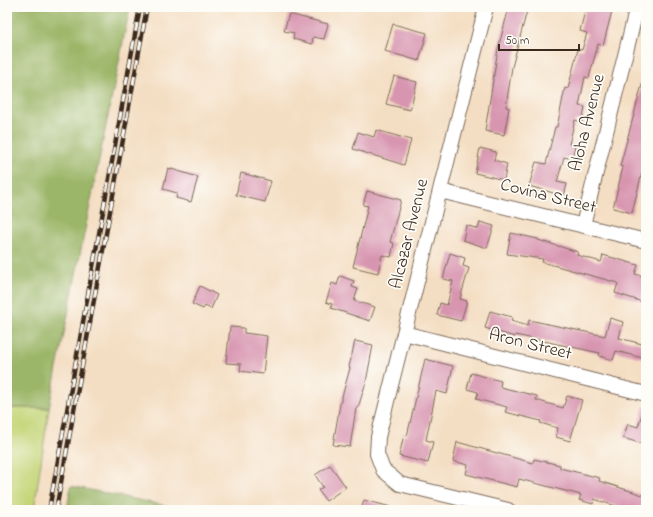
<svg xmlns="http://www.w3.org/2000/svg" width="653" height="517" font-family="'Indie Flower',sans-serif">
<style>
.green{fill:#c4d578;stroke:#80804b}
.forest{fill:#9bb668;stroke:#6b7043}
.building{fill:#d895b0}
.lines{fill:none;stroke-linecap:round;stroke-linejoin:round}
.minor-casing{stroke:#7c6958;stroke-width:16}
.minor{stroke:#fff;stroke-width:14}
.rail-casing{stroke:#3b2a1e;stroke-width:4.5}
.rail{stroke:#fdfcf7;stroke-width:3;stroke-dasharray:9;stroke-linecap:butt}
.labels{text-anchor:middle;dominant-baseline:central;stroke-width:3.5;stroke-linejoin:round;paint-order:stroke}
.street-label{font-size:18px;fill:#3b2a1e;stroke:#fdfcf7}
</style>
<rect width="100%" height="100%" fill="#fdfcf7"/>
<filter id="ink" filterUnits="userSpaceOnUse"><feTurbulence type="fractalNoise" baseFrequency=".025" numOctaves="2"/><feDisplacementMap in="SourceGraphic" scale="8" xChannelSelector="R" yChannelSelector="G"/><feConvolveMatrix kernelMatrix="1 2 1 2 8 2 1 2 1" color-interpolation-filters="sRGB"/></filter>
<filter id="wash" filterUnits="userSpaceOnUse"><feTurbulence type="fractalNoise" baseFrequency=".012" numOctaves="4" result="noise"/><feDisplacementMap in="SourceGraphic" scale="16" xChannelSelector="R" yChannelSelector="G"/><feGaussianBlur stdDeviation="0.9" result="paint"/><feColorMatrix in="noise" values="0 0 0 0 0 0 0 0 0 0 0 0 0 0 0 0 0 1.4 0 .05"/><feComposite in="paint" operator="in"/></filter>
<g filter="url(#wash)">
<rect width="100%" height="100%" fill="#f4dec3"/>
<path class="green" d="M7,408h42l-15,102h-27z"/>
<path class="forest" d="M7,7h123l-81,401h-42z
M71,486l115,24h-119z"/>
<g id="blocks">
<path class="building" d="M509,7h19l-16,60 -6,40 3,1 -5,27 -19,-4 13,-82z
M586,7h27l-10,39 -5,-2 -9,34 -4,-1 -6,29 6,1 -3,15 -7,-2 -6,24 6,2 -3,13 -8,-2 -7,25 10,2 -3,12 -35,-10 7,-24 10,2 9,-37h2l8,-39 3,1 10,-40 4,1 5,-17 -7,-2z
M289,14l39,10 -4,15 -11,-2 -1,7 -19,-5 1,-6 -10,-2z
M393,24l34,9 -8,28 -34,-10z
M394,76l23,6 -7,28 -24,-6z
M643,81l3,1v63l-2,8 2,1v10l-3,9 -1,-1 -10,41 -19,-5 10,-41 -3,-1z
M376,130l35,10 -7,25 -51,-16 5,-17 16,5z
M480,148l16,4 -2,8 13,4 -3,16 -29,-7z
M168,168l30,9 -7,25 -15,-4 1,-5 -14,-4z
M241,173l30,8 -6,21 -29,-7z
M367,191l34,9 -11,42 4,1 -3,14 -9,-2 -4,18 -25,-6 15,-61 -5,-1z
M480,222l14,4 -7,22 -24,-8 3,-15 12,4z
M511,233l27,6v1l40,12 -1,3 24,7 2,-7 35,10 -3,9 11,3v14l-3,11 -28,-9 3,-10 -76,-21 1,-3 -36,-5z
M450,253l15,5 -2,8 6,2 -9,31 7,2 -6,20 -24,-6 3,-12 7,2 6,-24 -10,-2z
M340,276l14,5 -2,6 6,2 -4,12 21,6 -5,14 -39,-13 1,-4 -6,-2 6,-19 5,2z
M200,286l17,9 -6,14 -6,-3 -2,3 -11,-5z
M490,311l22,6 -1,4 17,5 1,-6 76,16 5,-18 13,4 -4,16 27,7v14l-30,-8 -3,9 -14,-4 1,-3 -85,-18v2l-30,-9z
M230,327l14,1v5l23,3 -4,38 -23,-3 1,-7 -15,-1z
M355,341l18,4 -7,37 -8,26h-2l-6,39 -17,-2 7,-41 10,-36 -1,-1z
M425,359l28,7 -6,28 -11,-3 -10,49 7,2 -5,21 -29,-7 5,-21 3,1z
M471,373l30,8 -1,6 37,9 -1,4 27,8 4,-12 15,4 -12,41 -14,-4 2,-9 -18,-5 1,-2 -36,-9 2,-5 -31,-8 2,-7 -11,-3z
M644,407h2v38l-23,-7 5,-14 10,3z
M457,442l76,21 1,-4 26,6v3l40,10 -1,3 47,15v14h-24v-2l-28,-9 -1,5 -14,-4 2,-5 -62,-16 -2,8 -51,-13 2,-9 -15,-4z
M330,465l16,22 -20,14 -8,-11 5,-3 -8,-12z
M364,500l27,7v3h-30z"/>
</g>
</g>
<g filter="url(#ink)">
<use href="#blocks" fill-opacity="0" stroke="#7c6958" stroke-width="1"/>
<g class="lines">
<g class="minor-casing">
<path id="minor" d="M486,7l-108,430 -1,17 6,16 17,14 108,26
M440,191l206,50
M583,225l54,-218
M404,333l242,61"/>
</g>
<use href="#minor" class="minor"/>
<g class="rail-casing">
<path id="rail" d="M49,510l91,-503
M56,510l91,-503"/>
</g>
<use href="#rail" class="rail"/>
</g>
</g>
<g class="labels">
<g class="street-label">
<text transform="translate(588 123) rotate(-76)">Aloha Avenue</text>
<text transform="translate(548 197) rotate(14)">Covina Street</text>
<text transform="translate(410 234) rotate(-76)">Alcazar Avenue</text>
<text transform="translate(530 345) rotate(14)">Aron Street</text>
</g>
</g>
<rect width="653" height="517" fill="none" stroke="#fdfcf7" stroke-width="24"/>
<path d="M499 44v6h80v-6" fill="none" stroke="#3b2a1e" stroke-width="2"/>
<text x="505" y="44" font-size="12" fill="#3b2a1e" stroke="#fdfcf7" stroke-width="3" paint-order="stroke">50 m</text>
</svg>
